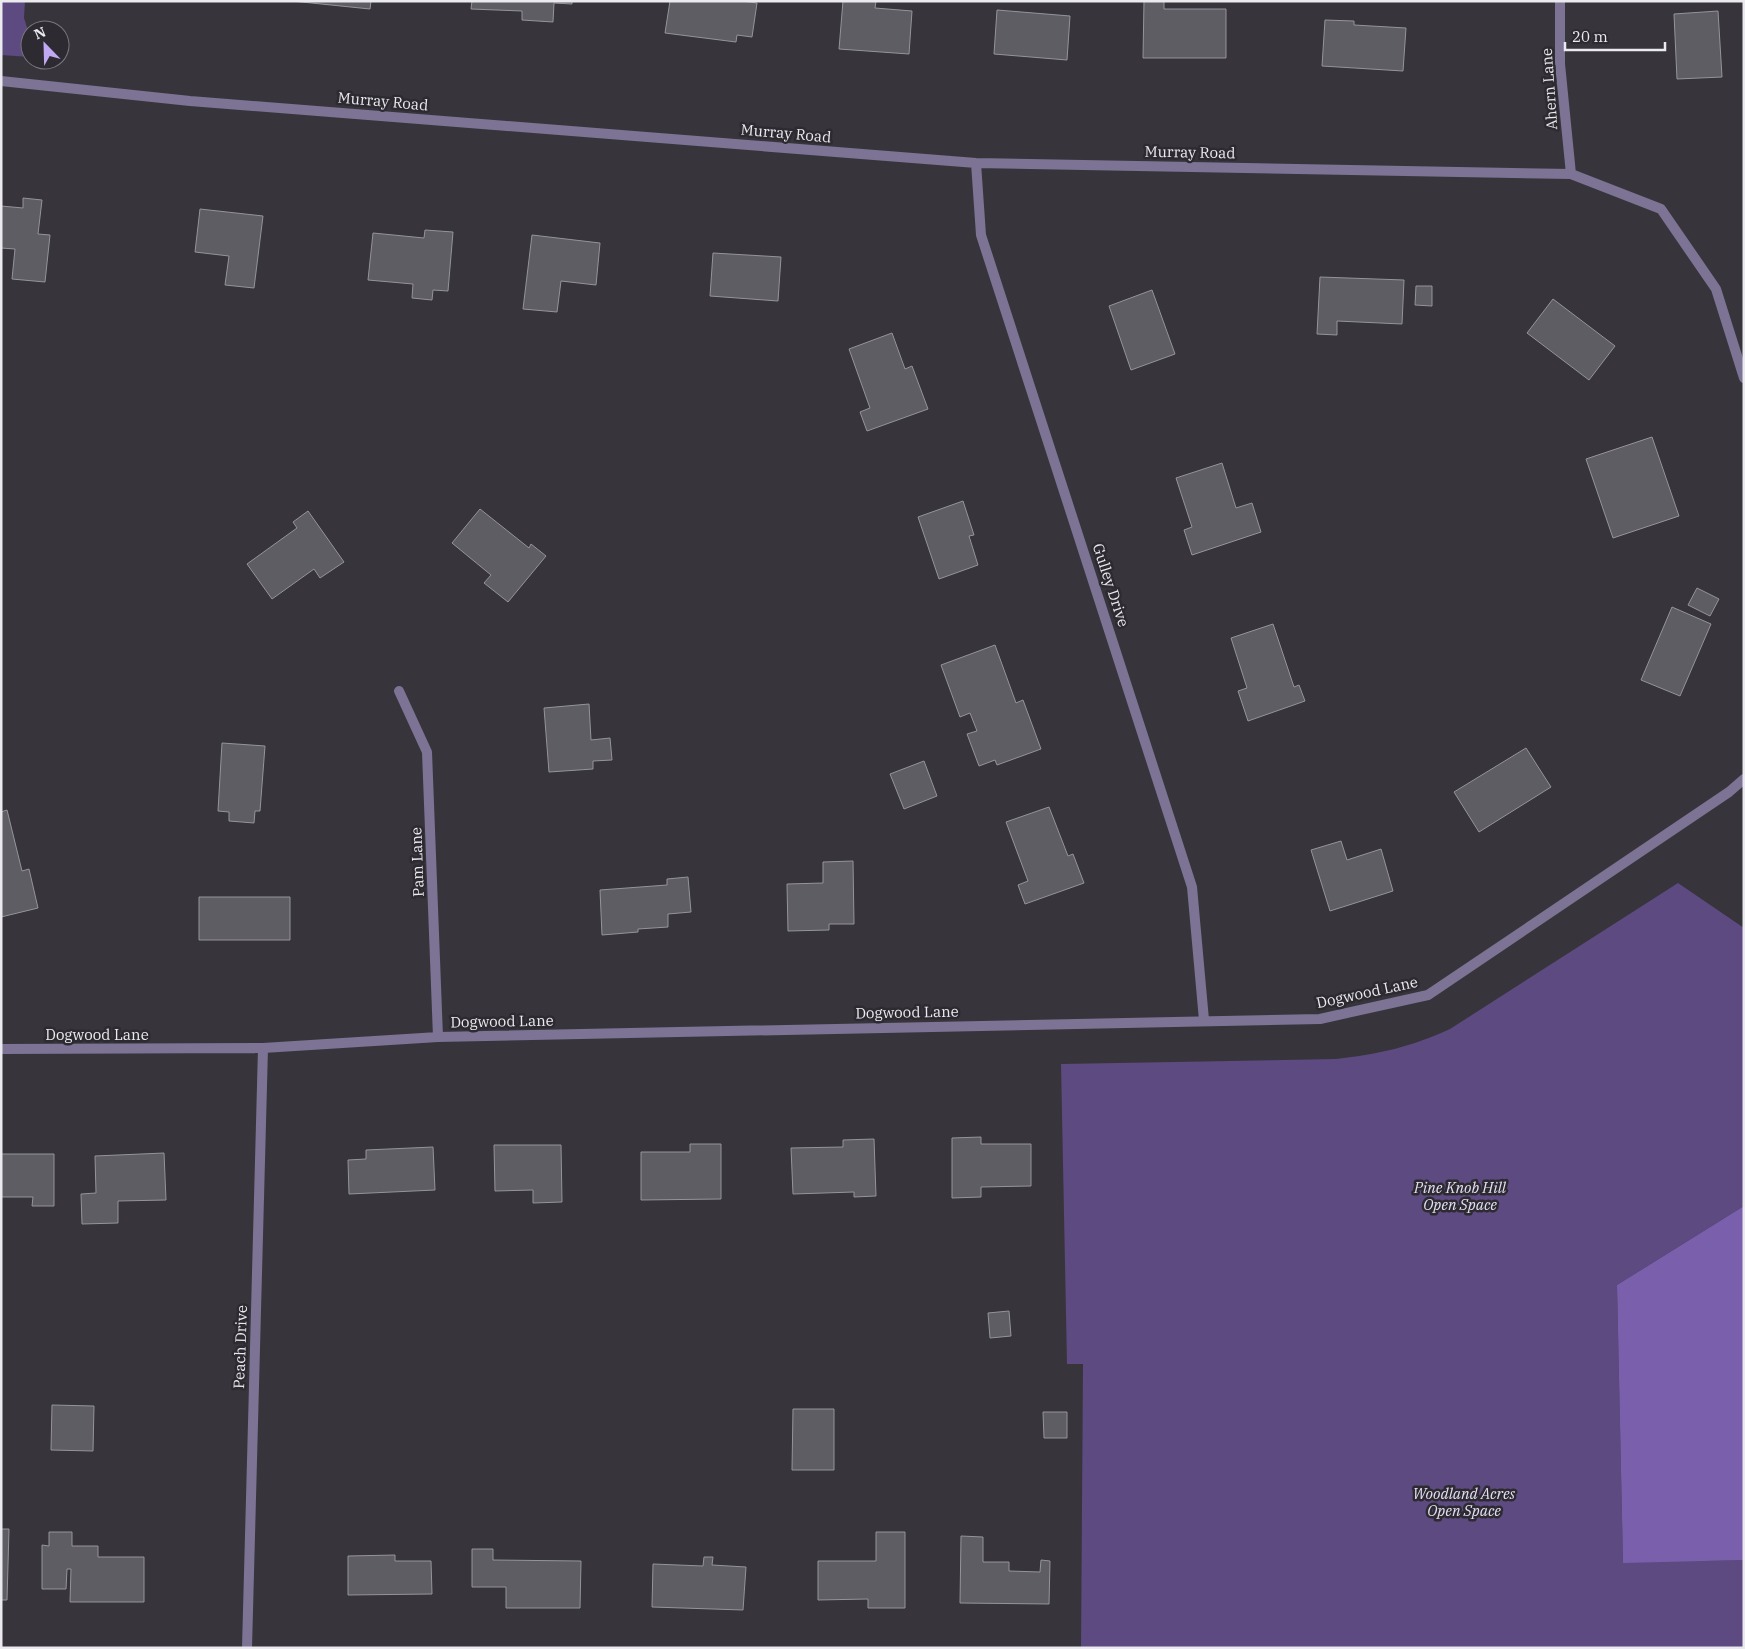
<svg xmlns="http://www.w3.org/2000/svg" width="1745" height="1649" font-family="'IBM Plex Serif',serif">
<style>
.green{fill:#5c4a81}
.forest{fill:#7a60ac}
.building{fill:#5f5d64;stroke:#95949b}
.lines{fill:none;stroke-linecap:round;stroke-linejoin:round}
.street{stroke:#7d7395;stroke-width:10}
.labels{text-anchor:middle;dominant-baseline:central;stroke-width:5;stroke-linejoin:round;paint-order:stroke}
.street-label{font-size:15px;fill:#ebeaee;stroke:#2d2b31}
.park-label{font-size:15px;font-style:italic;fill:#e6e0f5;stroke:#2d2b31}
</style>
<rect width="100%" height="100%" fill="#37353b"/>
<path class="green" d="M1,1h24l-1,17 6,19v20l-29,-2z
M1678,883l66,45v278l-127,79 6,277 121,-2v88h-663l2,-284h-16l-6,-300 275,-5c43,-5 75,-12 114,-30z"/>
<path class="forest" d="M1744,1206v354l-121,3 -6,-278z"/>
<path class="building" d="M292,1h79l-1,8z
M472,1h100v3l-18,-1 -1,19 -31,-2v-9l-51,-2z
M670,1h72l15,2 -5,34 -15,-2 -1,7 -71,-9z
M843,1h33l-1,7 37,3 -3,43 -70,-5z
M1144,1h20v8h62v49h-83z
M997,10l73,6 -3,44 -73,-6z
M1718,11l4,66 -45,2 -3,-65z
M1325,20l29,1v4l52,3 -3,43 -81,-5z
M23,198l19,2 -4,34 12,1 -5,47 -33,-3 3,-30 -14,-1v-42l22,2z
M200,209l63,7 -9,72 -29,-3 4,-29 -34,-4z
M425,230l28,2 -5,59 -15,-1 -1,10 -20,-2 1,-14 -45,-4 5,-47 51,5z
M532,235l68,8 -4,42 -35,-4 -4,31 -34,-3z
M713,253l68,4 -3,44 -68,-5z
M1320,277l84,3 -2,44 -65,-3v14l-20,-1z
M1416,286h16v20l-17,-1z
M1152,290l23,64 -44,16 -22,-64z
M1553,299l62,47 -26,34 -62,-47z
M892,333l13,36 7,-3 16,43 -61,22 -7,-19 10,-4 -21,-59z
M1652,437l27,79 -66,22 -27,-79z
M1222,463l14,45 16,-5 9,29 -69,23 -8,-25 8,-3 -16,-49z
M963,501l11,34 -5,1 9,29 -39,14 -21,-62z
M480,509l49,39 2,-4 15,12 -38,46 -24,-19 7,-8 -39,-32z
M308,511l36,51 -24,16 -6,-9 -42,30 -25,-35 50,-36 -4,-6z
M1697,588l22,11 -9,17 -22,-11z
M1672,607l39,17 -31,72 -39,-16z
M1273,624l21,63 5,-2 6,16 -57,20 -10,-30 9,-3 -16,-50z
M995,645l21,58 7,-3 18,49 -44,16 -2,-5 -16,6 -12,-32 10,-3 -7,-18 -10,4 -19,-52z
M589,704l2,36 19,-2 2,22 -19,1v8l-44,3 -5,-64z
M222,743l43,3 -5,65h-5l-1,12 -25,-2v-9l-11,-1z
M1526,748l25,39 -72,45 -25,-40z
M924,761l13,35 -33,13 -14,-35z
M1049,807l19,49 5,-2 11,29 -59,21 -7,-19 10,-4 -22,-59z
M7,810l15,61 7,-2 9,39 -37,9v-105z
M1341,841l6,19 34,-11 12,42 -63,20 -19,-61z
M853,861l1,63h-25v6l-41,1 -1,-47 36,-1v-21z
M688,877l3,35 -23,2v13l-30,2v3l-36,3 -2,-45 67,-5v-6z
M199,897h91v43h-91z
M981,1137v7h50v42l-50,1v10l-29,1v-60z
M874,1139l2,57 -22,1v-5l-61,2 -2,-46 52,-1v-7z
M690,1144h31v55l-80,1v-48h49z
M494,1145h67l1,57 -29,1v-13l-38,1z
M433,1147l2,43 -86,4 -1,-34 18,-1v-9z
M164,1153l2,47 -48,1v22l-36,1 -1,-30 15,-1 -1,-37z
M1,1154h53v52h-22l1,-9h-32z
M1009,1311l2,25 -21,2 -2,-25z
M52,1405l42,1 -1,45 -42,-1z
M793,1409h41v61h-42z
M1043,1412h24v26h-23z
M1,1529h8l-2,71h-6z
M49,1532h23v14h26v11h46v45h-74l1,-33h-4l-1,20h-24v-44l7,1z
M876,1532h29v76h-37v-9l-50,1v-39h58z
M961,1536l22,1v25h26v9l31,1 1,-12 9,1 -1,43 -89,-1z
M472,1549h21v11l88,1 -1,47h-74v-21h-34z
M395,1555v6h36l1,33 -84,1v-39z
M704,1557h9l-1,8 34,2 -3,43 -91,-3 1,-43 50,2z"/>
<g class="lines">
<path class="street" d="M1560,1v63l11,110
M1,81l189,20 786,62 595,11 90,35 55,80 28,89
M976,163l5,72 211,652 12,133
M399,691l28,61 11,285
M1,1049l262,-1 175,-11 882,-18 108,-24 301,-203 15,-13
M247,1648l16,-600"/>
</g>
<g class="labels">
<g class="street-label">
<text transform="translate(1549 89) rotate(-94)">Ahern Lane</text>
<text transform="translate(383 101) rotate(5)">Murray Road</text>
<text transform="translate(786 133) rotate(5)">Murray Road</text>
<text transform="translate(1190 152) rotate(1)">Murray Road</text>
<text transform="translate(1111 585) rotate(72)">Gulley Drive</text>
<text transform="translate(417 862) rotate(-92)">Pam Lane</text>
<text transform="translate(1367 992) rotate(-12)">Dogwood Lane</text>
<text transform="translate(907 1012) rotate(-1)">Dogwood Lane</text>
<text transform="translate(502 1021) rotate(-1)">Dogwood Lane</text>
<text x="97" y="1034">Dogwood Lane</text>
<text transform="translate(240 1347) rotate(-88)">Peach Drive</text>
</g>
<g class="park-label">
<text x="1460" y="1187">Pine Knob Hill<tspan x="1460" dy="17">Open Space</tspan></text>
<text x="1464" y="1493">Woodland Acres<tspan x="1464" dy="17">Open Space</tspan></text>
</g>
</g>
<rect width="1745" height="1649" fill="none" stroke="#ebeaee" stroke-width="5"/>
<g transform="translate(45 45) rotate(337)"><circle r="24" fill="#2d2b31" stroke="#79777d"/>
<path d="M0-4L9 19L0 12L-9 19Z" fill="#c0a8f4"/>
<text y="-8" font-size="14" font-weight="bold" text-anchor="middle" fill="#ebeaee">N</text>
</g>
<path d="M1565 42v8h100v-8" fill="none" stroke="#ebeaee" stroke-width="2.5"/>
<text x="1572" y="42" font-size="15" fill="#ebeaee" stroke="#2d2b31" stroke-width="4" paint-order="stroke">20 m</text>
</svg>
